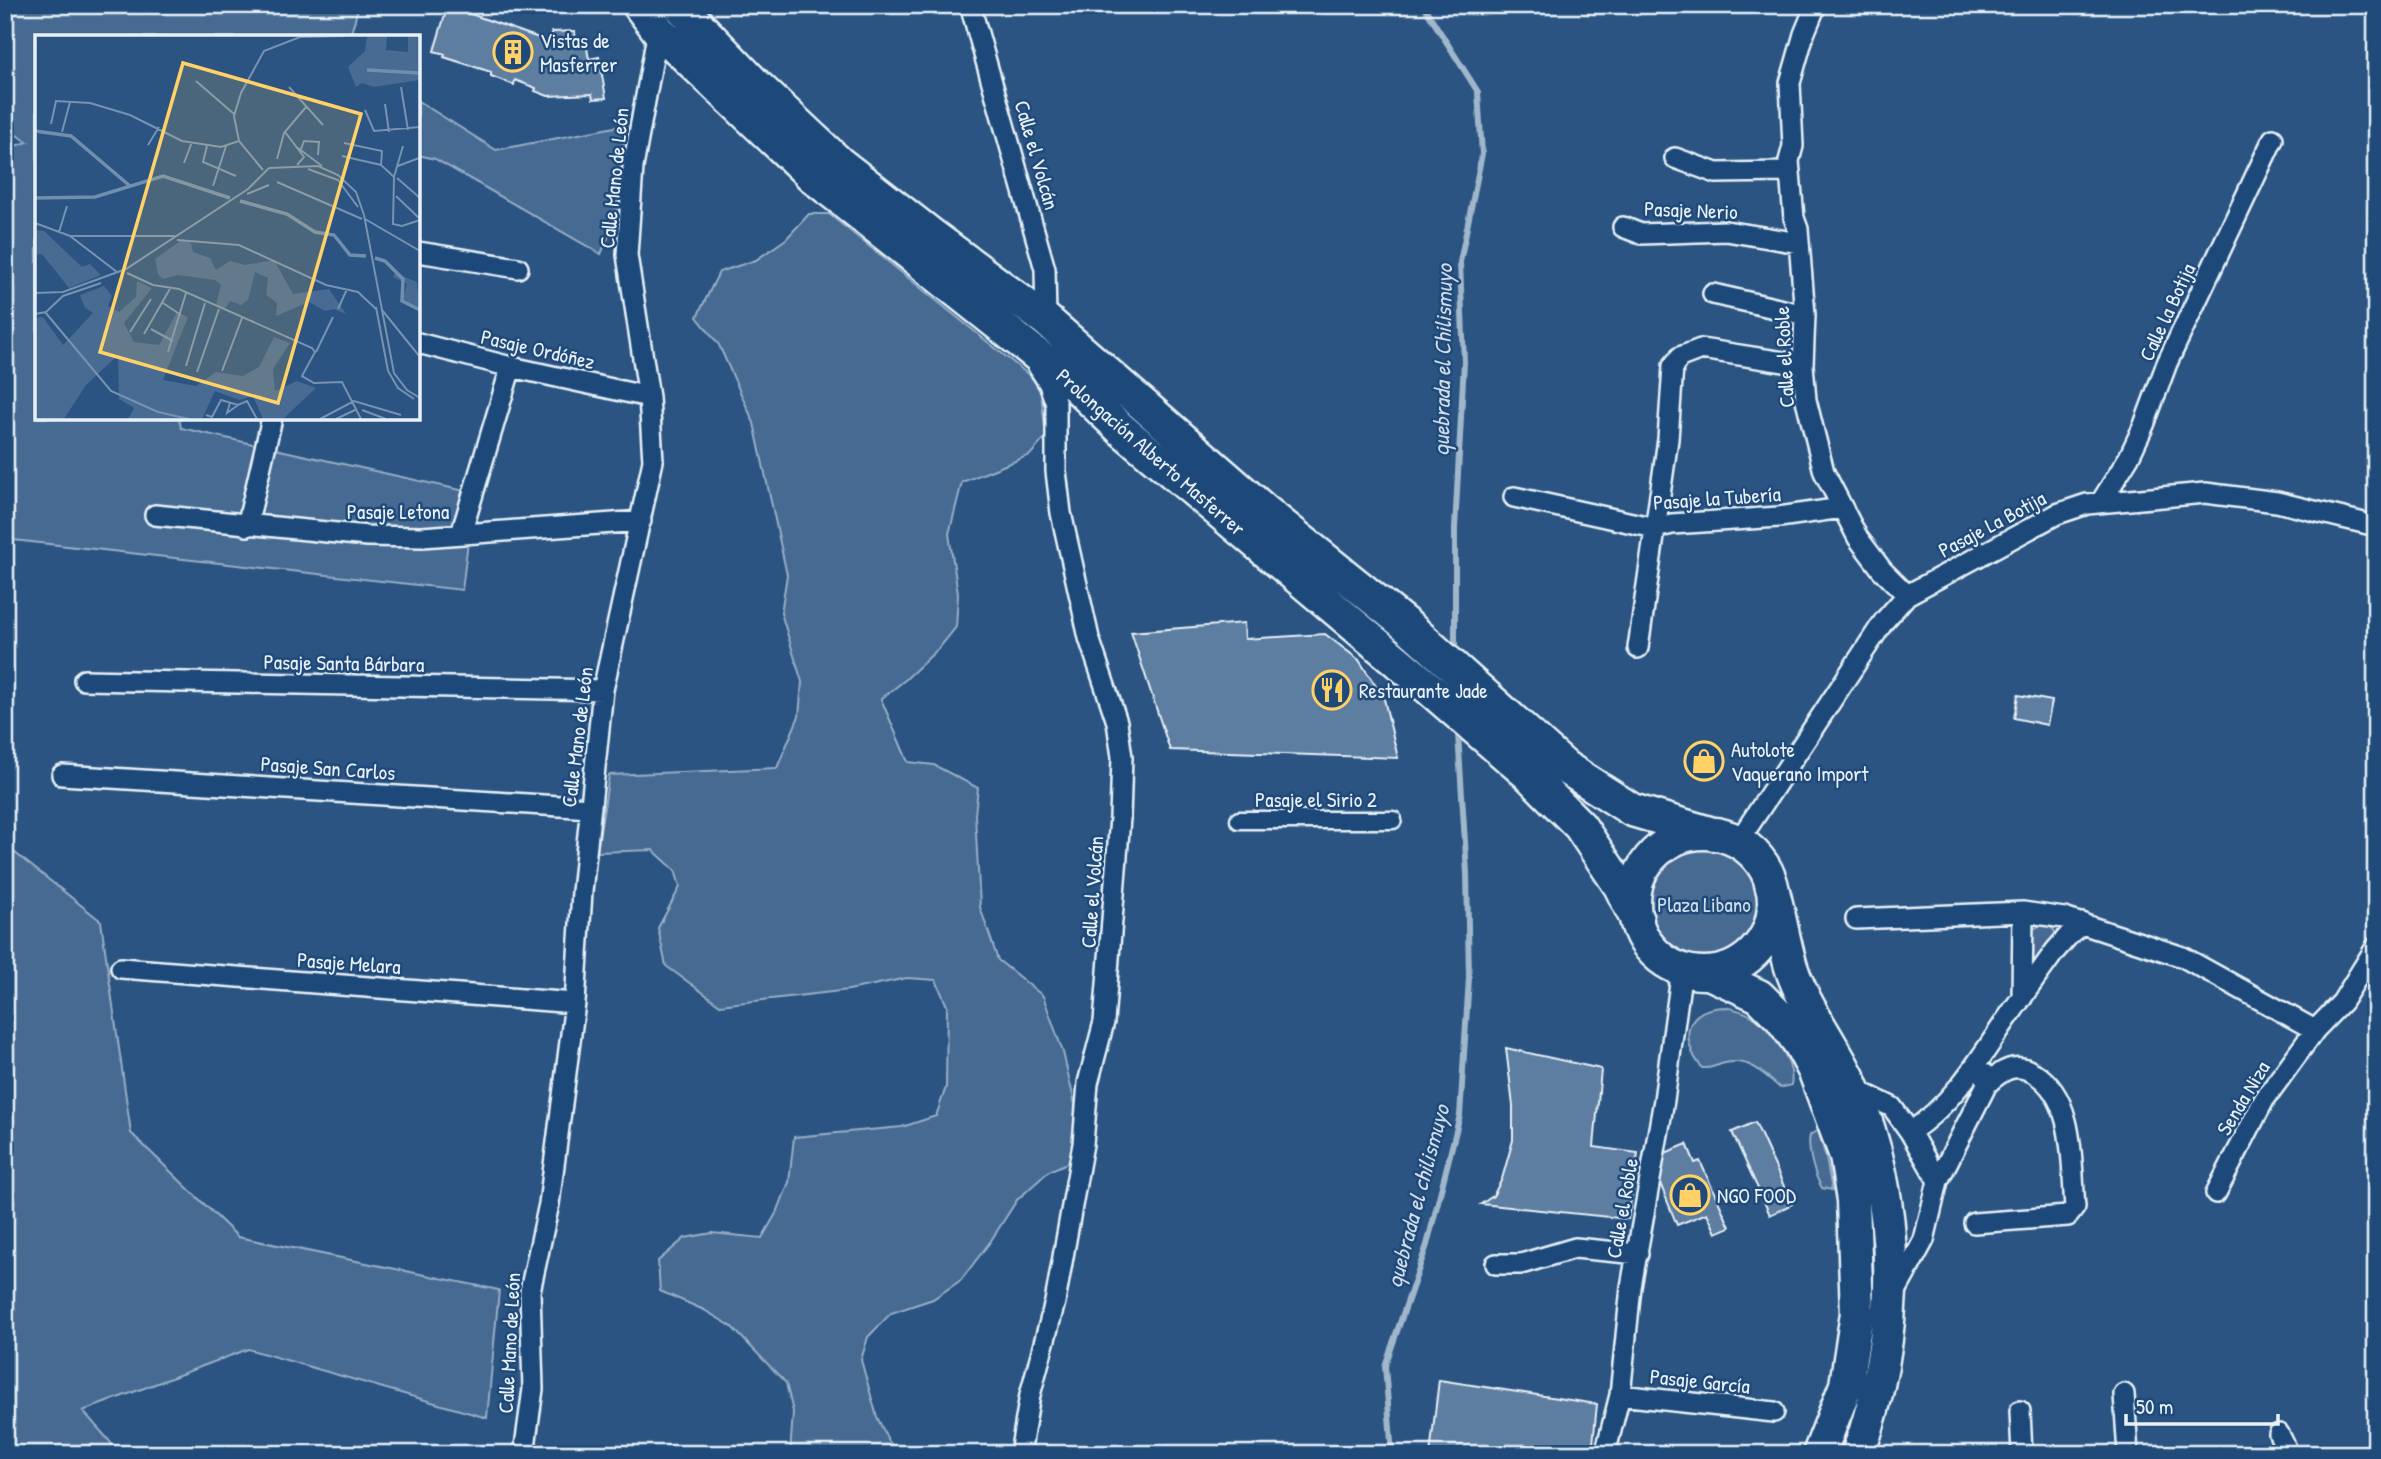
<svg xmlns="http://www.w3.org/2000/svg" width="2381" height="1459" font-family="'Patrick Hand',sans-serif">
<style>
.green{fill:#476b93;stroke:#98aec6;stroke-width:2}
.lines{fill:none;stroke-linecap:round;stroke-linejoin:round}
.stream{stroke:#a0b6cb;stroke-width:6}
.building{fill:#5d7da1;stroke:#e8f1f8;stroke-width:2}
.pedestrian-casing{stroke:#e8f1f8;stroke-width:21}
.minor-casing{stroke:#e8f1f8;stroke-width:24}
.primary-casing{stroke:#e8f1f8;stroke-width:37}
.pedestrian{stroke:#1f4a7a;stroke-width:16}
.minor{stroke:#1f4a7a;stroke-width:19}
.primary{stroke:#1f4a7a;stroke-width:32}
.labels{text-anchor:middle;dominant-baseline:central;stroke-width:5;stroke-linejoin:round;paint-order:stroke}
.poi-label{font-size:21px;fill:#e8f1f8;stroke:#1f4a7a;text-anchor:start}
.street-label{font-size:21px;fill:#e8f1f8;stroke:#1f4a7a}
.park-label{font-size:21px;fill:#d0dde9;stroke:#1f4a7a}
.water-label{font-size:23px;font-style:italic;fill:#d0dde9;stroke:#1f4a7a}
.inset-river{fill:none;stroke:#708ead;stroke-width:3.5}
.inset-road{fill:none;stroke:#7793b1;stroke-width:2}
.view{fill:#ffd166;fill-opacity:0.15;stroke:#ffd166;stroke-width:3.5}
.inset-edge{fill:none;stroke:#e8f1f8;stroke-width:3.5}
</style>
<rect width="100%" height="100%" fill="#2b5482"/>
<filter id="ink" filterUnits="userSpaceOnUse"><feTurbulence type="fractalNoise" baseFrequency=".0143" numOctaves="2"/><feDisplacementMap in="SourceGraphic" scale="14" xChannelSelector="R" yChannelSelector="G"/><feConvolveMatrix kernelMatrix="1 2 1 2 8 2 1 2 1" color-interpolation-filters="sRGB"/></filter>
<g filter="url(#ink)">
<path class="green" d="M5,5h354l-9,32h-313v381h142l2,10 293,65 -12,97 -457,-51v-390l23,-7 -23,-14z
M418,101l78,49 129,-25 -10,97 -14,32 -166,-95 -17,-4z
M809,214h20l211,170 6,53 -16,18 -68,27 -13,52 9,60 -2,33 -16,20 -35,33 -24,19 27,63 26,3 44,23 -3,26 5,93 18,53 45,36 20,56 16,70 -3,37 -27,12 -32,29 -27,42 -29,38 -28,19 -42,14 -23,24 -7,23 16,57 11,23 11,14h-109l3,-42 -7,-29 -55,-57 -27,-16 -44,-19 -2,-30 27,-23 27,-5 50,5 16,-28 11,-28 5,-45 108,-10 34,-11 10,-29 1,-81 -11,-26 -29,-2 -58,12 -129,15 -54,-39 -8,-38 22,-41 -5,-17 -22,-20 -56,2 12,-77 168,-7 22,-52 3,-34 -21,-69 6,-38 -33,-152 -35,-78 -22,-28 22,-45 37,-12 30,-21z
M5,845l96,76 30,212 107,104 261,53 -12,128 -239,-69 -165,62 38,43h-116z
M1649 904a55 55 0 1 1 110 0a55 55 0 1 1-110 0Z
M2041,925c8,1 13,2 15,10l-25,38 -2,-42z
M1725,1007c9,2 19,4 27,9 19,12 44,47 39,69l-11,3c-17,-15 -30,-30 -55,-25 -8,2 -15,6 -23,5 -23,-29 -18,-60 23,-61z
M1818,1130l8,28 6,32 -10,-2c-8,-13 -15,-39 -12,-53z"/>
<g class="lines">
<path class="stream" d="M1423,5l55,87 4,62 -22,108 4,100 -9,166v121
M1392,1454l-7,-88 42,-121 33,-130 9,-137 -2,-105 -9,-139"/>
</g>
<path class="building" d="M448,5h21l-1,8 82,29 2,-10 23,-1 1,15 10,-3 3,16 10,-2 7,41 -13,1 -1,-5 -44,2 -13,-5 1,-3 -21,-8 -1,5 -23,-9v-4l-47,-15 1,-3 -11,-3z
M1244,623l1,16 80,-5 34,26 25,39 14,59 -228,-8 -39,-118z
M2018,695l34,6 -5,24 -33,-7z
M1506,1048l95,21 -7,78 44,6 -10,66 -147,-15 12,-8 9,-17 11,-39v-34z
M1755,1122l37,82 -22,11 -38,-83z
M1687,1144l8,19 5,-2 30,66 -14,6 -9,-20 -30,12 -19,-47 7,-25z
M1439,1380l158,24 -5,50h-162z"/>
<g class="lines">
<g class="pedestrian-casing">
<path id="pedestrian" d="M1239,820h154"/>
</g>
<g class="minor-casing">
<path id="minor" d="M970,5l75,264 1,51
M1816,5l-12,29 -14,49 3,63 -4,15 5,57 4,11 7,86 -2,50 3,35 18,72 34,66 24,32 25,25
M1675,158l41,15 74,-1
M1623,227l18,7 85,-3 73,12
M418,252l100,16
M1713,294l92,21
M418,343l93,24 138,30
M1514,497l141,31 17,-4 107,-7 63,-9
M2101,502l28,-45 15,-32 23,-62 106,-224
M155,515l212,21 55,1 219,-16
M247,526l25,-108
M461,534l50,-167
M1638,648l30,-209 5,-73 7,-9 21,-8 102,16
M84,680l519,10
M62,775l529,33
M1738,842l146,-221 23,-26 150,-81 30,-10 118,-11 72,9 99,24
M1856,919l167,-7 41,6 119,39 132,73
M121,968l454,35
M2022,998l1,-86
M1853,1088l39,19 18,25c40,-26 66,-67 92,-106 17,-25 35,-50 53,-75l14,-16 13,-12
M1910,1132l28,49
M2216,1193l48,-93 51,-70 27,-28 34,-55
M1974,1223l94,-7 7,-9c-4,-43 1,-109 -41,-134 -19,-12 -33,-2 -47,11
M1496,1264h25l54,-16 63,6
M1894,1295l30,-55 14,-59 49,-97 -2,-10
M2124,1394l4,60
M1620,1395l154,17
M2020,1411l2,43
M2279,1434l10,20
M524,1454l9,-65 -3,-98 19,-87 26,-201 7,-111 21,-202 50,-229 -4,-64 -22,-142 6,-88 25,-137
M1020,1454l10,-59 25,-93 28,-158 5,-61 16,-61 16,-204 2,-61 -5,-35 -28,-84 -28,-125 -5,-42v-67l-7,-20 -12,-19
M1605,1454l15,-59 11,-108 33,-187 18,-131"/>
</g>
<g class="primary-casing">
<path id="primary" d="M639,5l19,25 154,146 264,210 45,43 296,249 112,97 51,51 40,60 17,34
M679,5l76,79 83,78 95,74 113,84 220,192 144,116 155,139 67,43 81,24
M1634 903a70 70 0 1 1 140 0a70 70 0 1 1-140 0Z
M1771,884c8,27 12,56 20,83 13,41 43,78 61,118 51,117 49,250 6,369
M1709,973l50,23 22,22 19,26 15,28 31,84 7,44 4,113 -11,72 -27,69"/>
</g>
<use href="#pedestrian" class="pedestrian"/>
<use href="#minor" class="minor"/>
<use href="#primary" class="primary"/>
</g>
</g>
<defs>
<g id="building-ring" transform="scale(2.0125)"><circle r="9.5" fill="#1f4a7a" stroke="#ffd166" stroke-width="1.5"/><path d="M-4-6H4V6H1V3H-1V6H-4ZM-2.5-4.3h1.7v1.8h-1.7ZM.8-4.3h1.7v1.8H.8ZM-2.5-1h1.7V.8h-1.7ZM.8-1h1.7V.8H.8Z" fill="#ffd166"/></g>
<g id="restaurant-ring" transform="scale(2.0125)"><circle r="9.5" fill="#1f4a7a" stroke="#ffd166" stroke-width="1.5"/><path d="M-5-6h1v4h1v-4h1v4h1v-4h1v5L-1.5 .5V6h-2V.5L-5-1ZM5-6V6H3V1.5H1.5Q1.5-4 5-6Z" fill="#ffd166"/></g>
<g id="shop-ring" transform="scale(2.0125)"><circle r="9.5" fill="#1f4a7a" stroke="#ffd166" stroke-width="1.5"/><path d="M-5-2.5h2.3a2.7 3.5 0 0 1 5.4 0H5L5.5 6h-11ZM-1.5-2.5h3a1.5 2.3 0 0 0-3 0Z" fill="#ffd166"/></g>
</defs>
<g fill-rule="evenodd">
<use href="#building-ring" x="513" y="52"/>
<use href="#restaurant-ring" x="1332" y="690"/>
<use href="#shop-ring" x="1704" y="761"/>
<use href="#shop-ring" x="1690" y="1195"/>
</g>
<g class="labels">
<g class="poi-label">
<text x="540" y="40">Vistas de<tspan x="540" dy="24">Masferrer</tspan></text>
<text x="1359" y="690">Restaurante Jade</text>
<text x="1731" y="749">Autolote<tspan x="1731" dy="24">Vaquerano Import</tspan></text>
<text x="1717" y="1195">NGO FOOD</text>
</g>
<g class="street-label">
<text transform="translate(1037 155) rotate(74)">Calle el Volcán</text>
<text transform="translate(614 178) rotate(-84)">Calle Mano de León</text>
<text transform="translate(1691 210) rotate(2)">Pasaje Nerio</text>
<text transform="translate(2167 312) rotate(-65)">Calle la Botija</text>
<text transform="translate(538 349) rotate(13)">Pasaje Ordóñez</text>
<text transform="translate(1784 357) rotate(-93)">Calle el Roble</text>
<text transform="translate(1151 452) rotate(41)">Prolongación Alberto Masferrer</text>
<text transform="translate(1717 498) rotate(-4)">Pasaje la Tubería</text>
<text x="398" y="511">Pasaje Letona</text>
<text transform="translate(1992 524) rotate(-28)">Pasaje La Botija</text>
<text transform="translate(344 663) rotate(1)">Pasaje Santa Bárbara</text>
<text transform="translate(577 737) rotate(-83)">Calle Mano de León</text>
<text transform="translate(328 768) rotate(4)">Pasaje San Carlos</text>
<text x="1316" y="799">Pasaje el Sirio 2</text>
<text transform="translate(1092 892) rotate(-86)">Calle el Volcán</text>
<text transform="translate(349 963) rotate(4)">Pasaje Melara</text>
<text transform="translate(2243 1098) rotate(-59)">Senda Niza</text>
<text transform="translate(1622 1208) rotate(-80)">Calle el Roble</text>
<text transform="translate(509 1343) rotate(-87)">Calle Mano de León</text>
<text transform="translate(1700 1381) rotate(6)">Pasaje García</text>
</g>
<g class="park-label">
<text x="1704" y="904">Plaza Libano</text>
</g>
<g class="water-label">
<text transform="translate(1442 360) rotate(-89)">quebrada el Chilismuyo</text>
<text transform="translate(1417 1196) rotate(-75)">quebrada el chilismuyo</text>
</g>
</g>
<g transform="translate(35 35)">
<rect width="385" height="385" fill="#2b5482"/>
<path d="M332,1h20l-1,14 22,2v-16h12v44l-46,7 -12,-4 -6,4 -8,-20 17,-16zM0,195l9,1 38,36 8,-3 11,11 -32,13 -27,-34 -7,1zM148,204l8,4 2,9 17,6 6,12 14,-9 15,4 29,-5 19,34 36,-5 17,25 -12,-5 -9,2 -16,-9 -33,14 1,-13 -11,-8 2,-17 -13,-6 -7,28 -7,5 -11,-4 -5,8 -9,-4 5,-20 -6,-5 -37,-5 -15,4 -5,-5 -3,-15zM360,238l22,9 3,30 -18,-11 5,-17 -14,-7zM102,246l15,7 -28,35 10,19 25,3 18,-33 11,5 -25,63 33,6 20,-14 27,4 16,-9 15,-30 16,6 -17,26 2,22 22,-10 19,7 -33,31h-20l-10,-23 -14,4 -24,-9 -13,28h-74l6,-11 -15,-9 -1,-44 -32,30 -22,34h-29v-101l8,-1 20,28 30,-32 -8,-5 -5,-13 24,-9 8,10 -4,10 11,6 17,-15z" fill="#476b93"/>
<path class="inset-river" d="M332,35l53,3M0,96l36,5 59,50M0,163l60,-1 68,-21 67,22M205,166l47,13 28,18 19,3 16,20 16,1M340,223l10,3 18,18 -1,22 18,9"/>
<path class="inset-road" d="M161,46l38,33M254,52l34,38M366,52l7,43M350,69l4,28M330,75l9,21 46,-4M16,89l5,-23 34,2 40,12 52,26 39,6 18,-6M27,97l8,-30M250,97l19,25 -7,8M309,108l38,8 -1,14M113,110l11,-18M172,111l-4,16 33,14M263,113l24,18M266,114l3,-8 15,1 -1,13M307,121l39,9 13,12 -1,47 9,2 18,-6M242,124l7,-26 22,-26M149,128l8,-21M363,131l21,-8M234,133l49,-2 20,9 18,17 8,23 30,158 13,17 13,8M273,134l30,11 20,27M228,135l-24,-29 -5,-25 7,-23 23,-42 36,-14 44,-1M359,142l9,-31M362,143l23,20M242,147l85,37M178,151l13,-40M212,159l22,-9M361,161l24,23M330,184l55,32M0,188l35,13h105M24,197l8,-26M35,201l47,36M142,205l62,5 87,40 32,7 18,17M92,238l26,12 26,4 133,59 3,4 -13,24 12,7 28,-1 19,37M0,258l28,-1 63,-23 122,-80 21,-21M128,268l18,12M341,272l12,64 10,17 16,11M303,274l9,-20M347,275l38,47M10,277l66,79 47,21 31,7M0,279l11,-2 17,-16 38,-13M116,294l22,12M95,297l21,-33M109,299l27,-47M133,317l18,-59M281,317l17,-35M151,331l19,-63M187,336l20,-53M162,337l22,-63M195,368l-3,10 11,-8M327,375l24,9M171,380l6,2 9,-17 17,5 9,-4 10,18M285,384l34,-18 47,14M301,384l21,-10"/>
<path class="view" d="M148,28l178,51 -83,289 -178,-51z"/>
<rect width="385" height="385" class="inset-edge"/>
</g>
<rect width="2381" height="1459" fill="none" stroke="#1f4a7a" stroke-width="28"/>
<rect x="14" y="14" width="2353" height="1431" fill="none" stroke="#e8f1f8" stroke-width="2.5" filter="url(#ink)"/>
<path d="M2126 1414v10h152v-10" fill="none" stroke="#e8f1f8" stroke-width="3.5"/>
<text x="2136" y="1414" font-size="21" fill="#e8f1f8" stroke="#1f4a7a" stroke-width="5" paint-order="stroke">50 m</text>
</svg>
